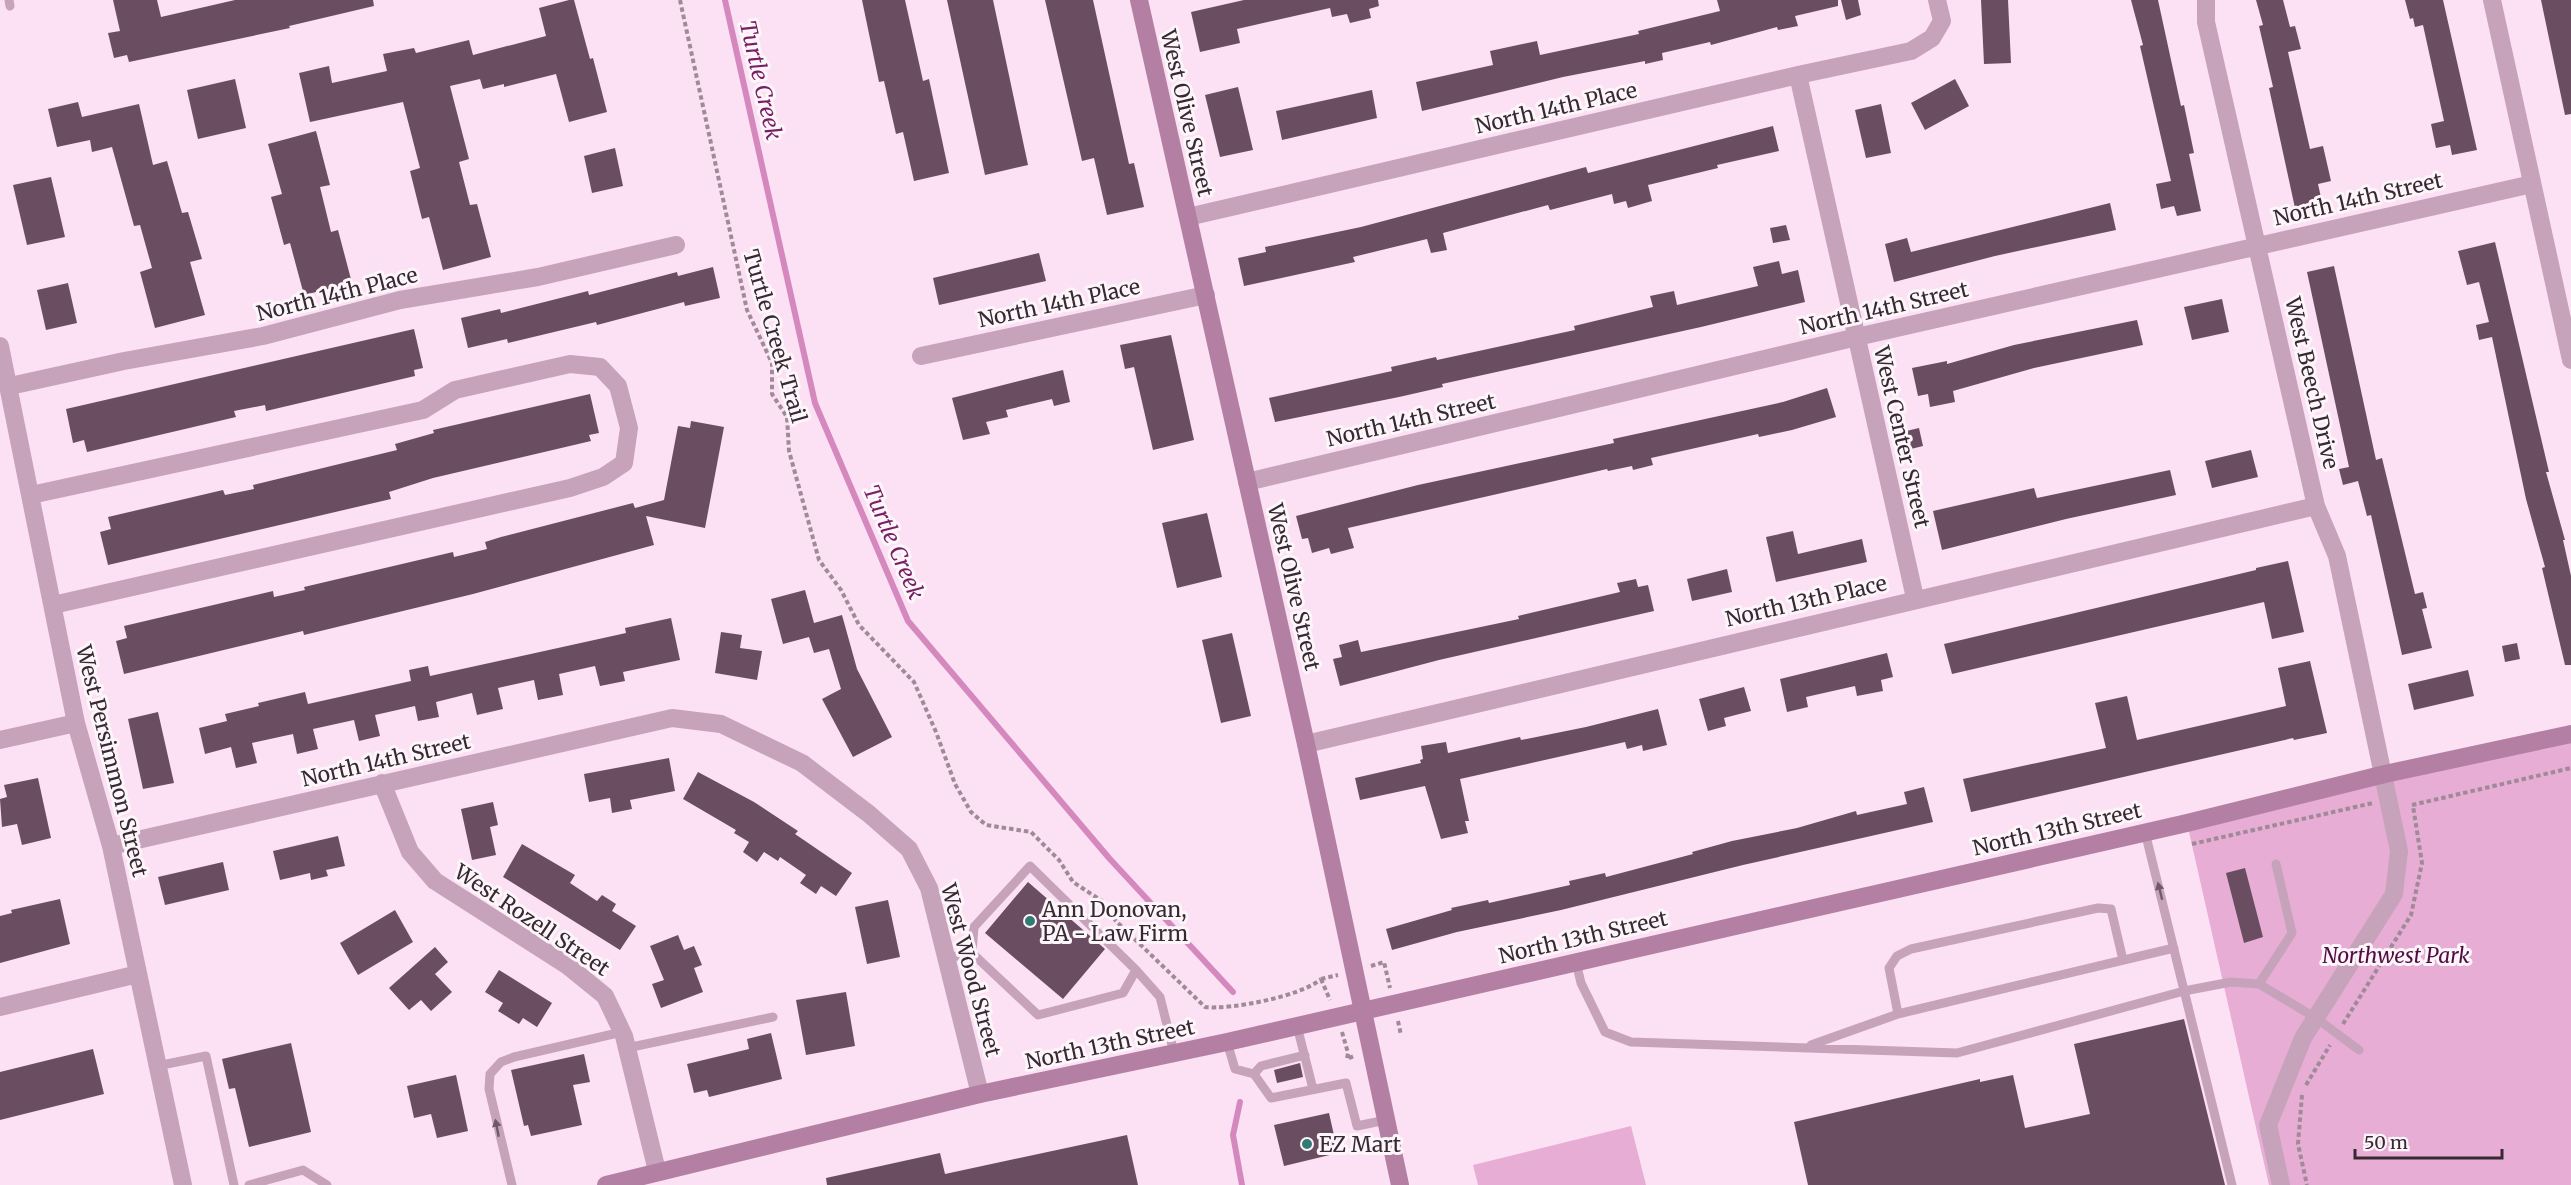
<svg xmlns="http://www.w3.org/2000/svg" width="2571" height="1185" font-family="Merriweather,serif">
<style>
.green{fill:#e7add5}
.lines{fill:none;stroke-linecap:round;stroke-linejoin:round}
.stream{stroke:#d488be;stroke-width:6}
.building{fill:#6a4d61}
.path{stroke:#9f8a98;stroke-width:4;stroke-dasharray:4.5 3;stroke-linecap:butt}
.lane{stroke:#c6a3bb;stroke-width:9}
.street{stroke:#c6a3bb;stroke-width:18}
.secondary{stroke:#b380a4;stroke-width:18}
.oneway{fill:#705a69}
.poi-dot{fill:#327a74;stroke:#fcf5f9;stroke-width:2}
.labels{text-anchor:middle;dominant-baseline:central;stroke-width:6;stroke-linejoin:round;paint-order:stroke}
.street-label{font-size:21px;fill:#372932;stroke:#fcf5f9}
.poi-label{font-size:21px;fill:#372932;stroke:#fcf5f9;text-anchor:start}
.park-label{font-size:21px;font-style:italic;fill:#520e44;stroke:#fcf5f9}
.water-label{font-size:22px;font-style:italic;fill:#771e64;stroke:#fcf5f9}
</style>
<rect width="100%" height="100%" fill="#fce0f3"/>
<path class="green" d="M2571,734v451h-302l-82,-362z
M1631,1126l15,59h-168l-5,-20z"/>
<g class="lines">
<path class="stream" d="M725,0l90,403 93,218 201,237 124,134
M1240,1102l-7,33 9,50"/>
</g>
<path class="building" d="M113,0h44l4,17 74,-17h138l1,6 -85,20 1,2 -161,34 -2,-7 -13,3 -6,-25 12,-2z
M569,0h5l16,59 3,-1 14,54 -38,10 -13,-48 -52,13v-3l-21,5 -3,-10 -30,7 19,73 -10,3 11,43 7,-1 14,53 -48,13 -14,-53 -7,2 -12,-48 10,-3 -17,-66 -93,20 -11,-49 30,-7 3,17 55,-12 -4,-17 31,-6 2,5 53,-13 4,15 73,-19 -7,-28z
M862,0h43l18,81 6,-2 20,94 -35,8 -11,-49 -7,2 -12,-53 -5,1z
M947,0h46l35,165 -43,10z
M1045,0h48l36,164 5,-1 10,44 -37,8 -13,-57 -12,3z
M1244,0h134l1,6 -10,3 2,9 -21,5 -3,-9 -15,3 -2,-9 -93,21 3,14 -40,9 -9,-40z
M1717,0h121v6l-43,10 3,10 -20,4 -1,-3 -66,18 -1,-3 -48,11 1,7 -18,4v-3l-82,16 -141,34 -6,-29 77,-17 -3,-14 47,-10 3,14 99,-21 -1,-3 82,-20z
M1841,0h17l3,15 -15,5z
M1981,0h27l3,63 -27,1z
M2131,0h27l23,106 3,-1 10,48 -5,1 12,57 -24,5 -3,-10 -13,3 -5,-25 15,-3 -31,-135 3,-1z
M2256,0h27l7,27 5,-1 6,23 -13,3 22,97 13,-3 8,35 -13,3 4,18 -27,6 -26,-120 4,-1 -14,-61 4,-1z
M2405,0h38l34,150 -25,5 -2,-10 -14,3 -5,-24 13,-3 -21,-96 -8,2 -2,-9 -3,1z
M2541,0h30v114l-6,1z
M235,79l11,49 -48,11 -11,-49z
M1955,79l14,27 -44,24 -14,-27z
M1238,87l15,63 -33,7 -15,-62z
M1372,90l5,28 -95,22 -6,-29z
M78,102l4,15 57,-13 14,61 14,-4 15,52 6,-1 14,47 -12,3 15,53 -50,13 -15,-56 12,-4 -12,-43 -6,1 -22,-79 -20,5 -2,-12 -33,7 -9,-38z
M1881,104l10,49 -25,5 -11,-48z
M1773,126l6,25 -62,14 1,3 -70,17 4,16 -24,7 -2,-7 -12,3 -2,-10 -62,16 -2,-5 -105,28 4,17 -16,3 -4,-14 -74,18 2,5 -111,24 -6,-28 28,-6 -1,-5 96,-20 225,-60 2,6z
M316,131l14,54 -10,2 11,45 7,-2 14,53 -48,12 -14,-52 -6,2 -13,-48 11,-3 -14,-50z
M615,148l8,38 -31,7 -8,-37z
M51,177l14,60 -38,8 -14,-60z
M2110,203l6,27 -121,26 -101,26 -9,-38 22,-6 4,14z
M1786,225l4,15 -17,3 -3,-15z
M2495,242l54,230h-3l19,68h-2l8,36v89h-6l-23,-97 3,-1 -19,-68 -34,-162 -13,3 -3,-15 13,-3 -10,-40 -12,3 -9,-34z
M1039,253l7,28 -107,24 -6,-27z
M1779,261l3,13 16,-4 7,32 -104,25 -259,57 1,3 -44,10 -124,25 -6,-24 123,-27 -1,-4 45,-10 1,3 138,-30 -1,-4 79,-19 -3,-11 24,-5 3,14 81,-19 -5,-19z
M2334,266l42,194 6,-2 33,136 8,-2 4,16 -5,1 10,39 -30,7 -31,-140 -4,1 -9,-35 -15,4 -4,-16 10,-2 -42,-195z
M713,267l7,31 -35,8 -1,-4 -87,23 -1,-3 -88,21 -1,-4 -39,9 -7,-30 39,-9 1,4 87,-22 1,4 88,-23 1,4z
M68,283l9,40 -31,7 -9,-40z
M2222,299l7,33 -37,8 -8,-33z
M2137,320l6,25 -109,23 -81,23 2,11 -25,5 -2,-13 -10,2 -6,-28 35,-7v3l67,-19z
M414,329l9,39 -9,2 1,6 -149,35 -1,-6 -31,6 2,6 -149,35 -3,-12 -11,3 -7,-34z
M1171,335l23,105 -41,10 -19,-83 -9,2 -5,-24z
M1063,370l7,32 -16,4 -2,-7 -46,11 2,7 -22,5 4,12 -27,6 -11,-42z
M1827,388l9,29 -44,13 -33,7 -1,-3 -107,24 2,7 -20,5 -1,-4 -24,5 -1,-2 -259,59 6,20 -23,6 -2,-6 -17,5 -4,-15 -6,1 -6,-23 122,-31 196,-42 -1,-4 170,-37z
M590,394l9,39 -10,2 2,6 -158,37 -44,14 2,7 -283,66 -8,-33 11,-3 -3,-12 115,-27 2,5 29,-6 -1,-4 144,-35 -2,-6 39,-11 -1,-3z
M691,421l33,6 -19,101 -59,-12 8,29 -181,49 -169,41 -1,-4 -179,43 -8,-33 11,-3 -3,-12 149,-35 1,6 31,-7 -1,-3 149,-35 1,5 33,-8 -2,-7 16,-5 132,-34 2,5 29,-8 14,-74 12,2z
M1919,428l4,18 -16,4 -5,-18z
M2251,450l7,27 -46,11 -7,-27z
M2170,470l6,25 -110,24 -124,31 -9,-39 101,-23 3,10z
M1207,513l15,64 -45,11 -15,-65z
M1793,531l5,23 64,-15 5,23 -91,20 -10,-45z
M2288,561l16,71 -32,7 -8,-37 -312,72 -8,-30 312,-74v-2z
M1727,569l5,23 -40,9 -5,-22z
M1636,579l2,8 10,-2 6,26 -215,49 -99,26 -7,-27 9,-2 -3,-12 19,-5 3,12 158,-33 -1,-3 102,-24 -3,-9z
M805,590l9,33 28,-8 15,54 35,68 -39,20 -31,-58 19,-10 -12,-40 -15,4 -5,-16 -26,7 -12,-45z
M671,618l9,42 -57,12 2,9 -25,5 -5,-20 -36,8 4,21 -25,5 -4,-20 -36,8 5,21 -26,6 -5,-22 -36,9 3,15 -21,4 -3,-15 -40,9 5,21 -21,5 -5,-21 -41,9 5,20 -21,5 -4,-20 -41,9 5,20 -21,5 -5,-21 -26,7 -6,-26 28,-7 -2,-7 34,-8 -1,-3 47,-11 3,12 103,-23 -2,-11 19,-4 2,10 196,-43 -1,-5z
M721,632l21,3 -2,13 22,3 -5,29 -42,-7z
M1232,633l19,83 -30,7 -19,-83z
M2517,643l3,16 -15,3 -3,-16z
M1887,653l6,24 -12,3 2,11 -26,5 -2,-10 -49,11 2,10 -21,5 -7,-33z
M2310,661l17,72 -33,7 -1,-2 -322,74 -8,-33 143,-31 -11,-45 32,-7 10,44 149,-34 -8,-38z
M2468,670l6,26 -60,14 -6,-26z
M1744,687l7,24 -27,7 2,8 -18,5 -9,-32z
M1658,709l9,36 -24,6 -1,-6 -15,4 -2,-7 -165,37 9,42h-4l3,12 -27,6 -16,-53 -65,14 -5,-22 66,-15 -1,-3 3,-1 -2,-13 25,-4 2,11 72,-16 1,3 65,-13z
M158,712l16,71 -31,6 -15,-70z
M669,758l6,33 -45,9 2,9 -20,4 -2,-15 -21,4 -5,-28z
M698,772l56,30 44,29 -3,3 57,39 -16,23 -15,-10 -5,8 -16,-11 6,-8 -26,-18 -2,4 -14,-9 -7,10 -14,-10 6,-10 -15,-9 2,-3 -53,-31z
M38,778l13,60 -29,7 -5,-21 -15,3 -2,-28 7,-2 -3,-12z
M1924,787l9,35 -190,43 -182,45 -104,22 -65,18 -6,-21 66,-19 -1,-2 37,-8 1,3 81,-18 -1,-4 36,-8 1,4 87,-23 -1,-2 40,-11 65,-13 59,-17 1,4 50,-11 -3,-12z
M493,802l5,23 -8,2 6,28 -24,5 -11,-51z
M338,836l7,30 -19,4 2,6 -17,4 -1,-7 -30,7 -7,-29z
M522,844l53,31 -5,8 27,18 5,-6 14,9 -4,7 24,15 -16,24 -117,-73z
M223,862l6,28 -64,15 -7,-28z
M2245,868l18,69 -19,6 -18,-70z
M1028,882l77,67 -42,50 -78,-66z
M60,899l10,45 -70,19v-47l12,-3 -1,-3z
M888,900l12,57 -33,7 -12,-57z
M395,910l18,32 -55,33 -18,-32z
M678,935l6,15 10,-4 8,19 -8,3 9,24 -42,16 -9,-24 12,-4 -14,-34z
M435,947l13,15 -13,12 17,18 -21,19 -10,-11 -12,10 -20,-22z
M499,970l53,33 -15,24 -14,-9 -4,6 -21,-13 5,-8 -18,-11z
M846,992l9,54 -49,9 -10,-55z
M2184,1019l41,166h-417l-14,-63 186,-43v3l33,-7 12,53 65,-14 -16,-70z
M771,1033l11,46 -73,18 -2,-7 -13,3 -7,-29 62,-15 -2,-10z
M291,1043l20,89 -62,15 -14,-59 -6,1 -7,-30z
M93,1049l11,45 -104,26v-48z
M584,1054l6,28 -17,3 9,40 -51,11 -3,-11 -4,1 -13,-56z
M1300,1063l3,14 -26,6 -3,-13z
M456,1075l12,56 -31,7 -6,-24 -17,4 -7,-32z
M1329,1113l9,40 -54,13 -10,-41z
M1127,1135l11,50h-311l-1,-7 114,-25 5,21z"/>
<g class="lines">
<path class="path" d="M680,0l67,310 25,53v31l15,23 2,34 30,109 22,30 18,35 55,57 22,50 19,52 16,28 15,13 45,7 28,28 14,22 29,19 14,20 89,86c26,3 97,-11 116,-28
M2412,805l159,-37
M2192,844l181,-41
M1371,966l13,-4 6,26
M1321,979l17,-4
M1321,979l9,21
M1398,1021l3,14
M2343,1024l68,-109 11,-52 -9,-57
M1342,1032l6,21 -1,6 7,-3
M2306,1085l24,-40
M2302,1095l-4,49 9,41"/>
<path class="lane" d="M9,0l1,6
M2145,832l87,353
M1030,866l106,104 -13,23 -85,22 -66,-62 2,-26z
M947,958l25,-5
M1576,962l5,21 24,49 26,10 326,11 227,-62 47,-9 28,2 57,34 43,32
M1136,970l24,27 14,56
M2259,984l33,-51 -16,-69
M1898,1014l-9,-46 8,-12 14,-7 187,-41 13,1 12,51
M1297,1026l16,63
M1227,1042l8,27 19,5 17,24 75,-15 11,43 29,-6
M1811,1045l87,-31 276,-66
M627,1048l146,-31
M157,1066l49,-10 28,129
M1254,1074l7,-8 44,-11
M249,1185l54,-15 24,15
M512,1185l-23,-96 1,-15 11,-12 13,-5 108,-25"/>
<path class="street" d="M2206,0v22l110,484 21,50 62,295 -5,43 -91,144 -35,87 13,60
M2492,0l79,360
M1798,75l117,523
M1188,217l610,-142 113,-24 21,-13 10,-17 -5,-21
M0,346l76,377 35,123 72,339
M921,356l285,-61
M10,386l114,-25 139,-25 137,-36 138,-23 138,-32
M1247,482l610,-145 675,-153
M31,495l392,-85 32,-20 115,-26 30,3 18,19 11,42 -5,35 -21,14 -33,11 -517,117
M0,740l76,-17
M1306,744l1010,-238
M382,783l28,69 25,29 133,85 37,30 19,40 33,135
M111,846l561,-128 49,6 81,39 67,51 40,35 20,39 51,206
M0,1007l138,-33"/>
<path class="secondary" d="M1139,0l167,744 94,441
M606,1185l374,-91 247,-52 960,-219 198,-49 186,-40"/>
</g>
<defs><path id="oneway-solid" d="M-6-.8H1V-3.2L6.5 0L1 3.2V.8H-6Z" transform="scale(1.5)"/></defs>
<g class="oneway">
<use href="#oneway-solid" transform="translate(2160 891) rotate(-104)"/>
<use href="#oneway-solid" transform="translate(497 1128) rotate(-101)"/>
</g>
<g class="poi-dot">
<circle cx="1030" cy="921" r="6"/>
<circle cx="1307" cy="1144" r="6"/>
</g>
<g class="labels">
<g class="street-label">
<text transform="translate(1556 108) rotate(-13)">North 14th Place</text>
<text transform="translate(1187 113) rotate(77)">West Olive Street</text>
<text transform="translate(2358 199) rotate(-13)">North 14th Street</text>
<text transform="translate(337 294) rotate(-14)">North 14th Place</text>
<text transform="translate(1059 303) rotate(-12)">North 14th Place</text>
<text transform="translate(1884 308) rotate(-13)">North 14th Street</text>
<text transform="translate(775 336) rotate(74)">Turtle Creek Trail</text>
<text transform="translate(2312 383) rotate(77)">West Beech Drive</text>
<text transform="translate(1411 420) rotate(-13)">North 14th Street</text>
<text transform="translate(1902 437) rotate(77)">West Center Street</text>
<text transform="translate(1294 587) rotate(77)">West Olive Street</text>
<text transform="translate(1806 601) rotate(-13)">North 13th Place</text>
<text transform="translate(386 760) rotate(-13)">North 14th Street</text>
<text transform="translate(112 761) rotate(76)">West Persimmon Street</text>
<text transform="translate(2057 829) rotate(-13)">North 13th Street</text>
<text transform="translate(532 920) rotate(34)">West Rozell Street</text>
<text transform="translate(1583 937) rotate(-13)">North 13th Street</text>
<text transform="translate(971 970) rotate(75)">West Wood Street</text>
<text transform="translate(1110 1044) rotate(-12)">North 13th Street</text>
</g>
<g class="poi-label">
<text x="1042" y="909">Ann Donovan,<tspan x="1042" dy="24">PA - Law Firm</tspan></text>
<text x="1319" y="1144">EZ Mart</text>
</g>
<g class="park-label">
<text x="2396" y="955">Northwest Park</text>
</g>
<g class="water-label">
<text transform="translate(761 80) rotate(77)">Turtle Creek</text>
<text transform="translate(894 542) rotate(67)">Turtle Creek</text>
</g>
</g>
<path d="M2355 1149v9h147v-9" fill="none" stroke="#372932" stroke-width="3"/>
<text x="2364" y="1149" font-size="18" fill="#372932" stroke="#fcf5f9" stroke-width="4.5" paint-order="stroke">50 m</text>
</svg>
